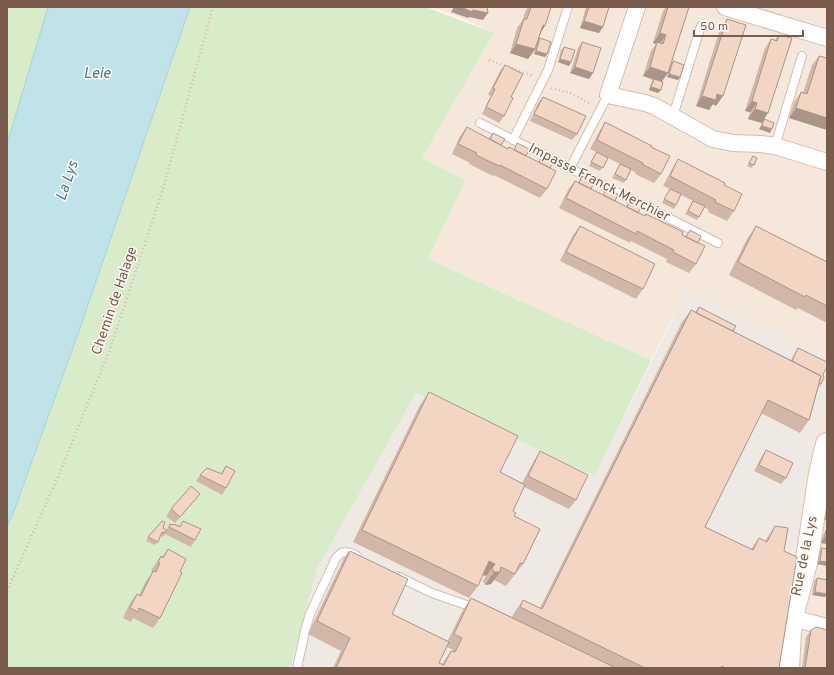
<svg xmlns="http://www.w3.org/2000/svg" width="834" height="675" font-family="Overpass,sans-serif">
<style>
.residential{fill:#f5e8da}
.industrial{fill:#efe9e4}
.green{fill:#d8ecc9}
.water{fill:#bfe3e8;stroke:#a5d3da}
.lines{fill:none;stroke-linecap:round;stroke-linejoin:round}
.lane-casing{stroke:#d1beb0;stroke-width:10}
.street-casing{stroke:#d1beb0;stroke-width:18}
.secondary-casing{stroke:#d6c0b0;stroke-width:24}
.path{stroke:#d9b8a5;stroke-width:2.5;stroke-dasharray:1 3;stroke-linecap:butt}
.lane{stroke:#fff;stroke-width:8}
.street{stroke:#fff;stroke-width:16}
.secondary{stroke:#fff;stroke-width:22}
.wall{fill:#d1b7a8;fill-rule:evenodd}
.shaded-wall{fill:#aa9588}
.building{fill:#f3d5c3;stroke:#aa9588}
.labels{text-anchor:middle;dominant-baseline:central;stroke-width:3;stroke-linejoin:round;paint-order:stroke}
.street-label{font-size:14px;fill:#7a5c4d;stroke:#fffaf3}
.water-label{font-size:15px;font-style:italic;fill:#437c86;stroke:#fffaf3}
</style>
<rect width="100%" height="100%" fill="#fdf6ec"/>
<path class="residential" d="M431,7h396v350l-140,-67 -36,70 -223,-101 38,-79 -44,-22 72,-125 -28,-13z
M827,401v267h-53l17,-107 22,-120z"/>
<path class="industrial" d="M687,290l140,67v44l-14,40 -22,120 -17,107h-484l27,-99 99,-176 179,83z"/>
<path class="green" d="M7,7h41l-41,137z
M190,7h236l68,26 -72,125 44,22 -38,79 223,101 -56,116 -179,-83 -99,176 -27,99h-283v-141l7,-16 65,-180z"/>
<path class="water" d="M48,7h142l-111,324 -65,180 -7,16v-383z"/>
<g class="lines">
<g class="lane-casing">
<path id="lane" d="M673,116l28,-90
M480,123l238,120
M513,140l35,-70 20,-63
M775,146l27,-90
M570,168l38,-73
M397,576l35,17 43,15
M297,668l8,-37 5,-17 26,-56 5,-5c6,-2 10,0 16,3"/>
</g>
<g class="street-casing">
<path id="street" d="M637,7l-29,88 37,8 9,3 59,33 20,4 28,1 14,2 52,16
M725,7l102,31
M792,618l35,9"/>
</g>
<g class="secondary-casing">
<path id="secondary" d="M788,668l2,-37 4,-22 13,-50 13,-85 7,-30"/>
</g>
<path class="path" d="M489,60l45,16
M551,88l19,5 21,11
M7,591l53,-119 50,-123 53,-160 50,-182"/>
<use href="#lane" class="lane"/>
<use href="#street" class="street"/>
<use href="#secondary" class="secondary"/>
</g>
<path class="wall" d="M528,7h23l-10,26 -3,8 2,-3 7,16 -2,3 -11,-3 1,-4 -7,9 -18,-6 7,-25 5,-7 4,-11z
M586,7h23l-10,26 -19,-5z
M666,7h22l-17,57 2,-3 7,16 -2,3 -11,-3 1,-4 -6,9 -4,11 -9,-3 2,-7 2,-3 -10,-4 8,-25 5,-7 -3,-1 10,-32z
M727,19l-11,87 -3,-2 -4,6 -13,-4 24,-77z
M779,35l-15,84 6,14 -11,-4 3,-6 -14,-4 2,-7 -5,-1 20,-63 6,-9 4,1z
M582,42l7,37 -19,-6 8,-25z
M564,47l7,15 -2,4 -11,-4 3,-12z
M819,56l8,74 -38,-12 5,-16 7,-10 2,1 9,-28z
M505,65l6,32 -7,19 -5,7 -17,-9 9,-18 -3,-1 12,-24z
M543,97l34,37 -5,6 -42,-19 8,-18z
M605,122l46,25 10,27 -7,9 -19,-9 1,-1 -5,-3 -7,13 -12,-5 8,-14 -12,-6 -8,13 -11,-5 7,-14 -6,-3 9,-17z
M467,127l22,12 4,-6 8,12 7,4 6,1 3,-7 9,13 12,6 4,-6 8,12 -3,21 -7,9 -46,-23 -1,1 -24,-12 1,-1 -18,-9 8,-18z
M753,156l1,9 -3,3 -4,-2z
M678,159l46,26 10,26 -7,10 -19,-9 1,-2 -5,-3 -7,13 -12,-6 8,-13 -12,-6 -7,14 -12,-6 8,-14 -7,-3 9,-17z
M582,176l9,13 12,6 4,-7 8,13 11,6 4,-7 8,13 7,3 1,-2 40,23 4,-7 8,13 -2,21 -7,9 -23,-11 1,-3 -36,-18 -1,2 -71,-35 9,-18 7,-9 3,2z
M580,226l63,63 -7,10 -76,-38 13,-26z
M756,226l71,36v61l-29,-15 -2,2 -67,-35 18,-36z
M699,307l34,24 58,29 7,-12 25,26 -2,10 -3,5 -9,31 -9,13 -39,-20 -56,114 46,22 8,-11 6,3 10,-15 9,25 -5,117h-446l8,-17 -33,-17 36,-76 5,-7 43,63 55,28 16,-32 8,-12 41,19 2,-4 9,-13 17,8 142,-286 9,-12 5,2zM447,647l6,3v1h-2l-9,13 -3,-1z
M429,392l71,80 22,11 12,-22 6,-10 36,49 -7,9 -45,-22 -11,24 10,53 -17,22 -12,-6 -3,4 -6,1 -2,-4 3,-5 -3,-1 -5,11 -9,12 -116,-56 67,-137z
M766,450l20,28 -5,6 -27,-13 8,-15z
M226,466v22l-4,7 -26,-14 4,-6 21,-2z
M200,494l-5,6 -20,23 -9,-7 5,-7z
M827,506v14l-3,-1z
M183,521l12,19 -4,7 -26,-13 -2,3 -3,-2 -2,7 -3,3 -9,-4 2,-4 15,-9 3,2 4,-6 3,1 1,-1 6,2z
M826,530l1,14 -6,-1 1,-6z
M822,548l5,18 -10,-2 2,-13z
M168,549l12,23 -20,46 -7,10 -20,-10 -2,4 -8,-4 7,-15 7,-9 2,1 7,-14 7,-9 -2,-1 3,-5 7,-10 1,1z
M817,578l8,19 -13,-2 2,-14z
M811,630l16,38h-25l4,-31z"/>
<path class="shaded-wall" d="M454,7h7l27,6 -5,7 -14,-3 -1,1 -17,-6z
M584,21l19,6 -4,6 -19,-5z
M543,25l2,1 -6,9z
M660,33l6,2 -7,10 -2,-3 -1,2 -3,-1z
M516,44l19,5 -7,10 -18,-6z
M536,51l11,3 -2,3 -11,-3z
M560,59l11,3 -2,4 -11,-4z
M575,67l18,6 -4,6 -19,-6z
M650,67l18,6 -7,9 -18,-6z
M669,74l11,3 -2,3 -11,-3z
M651,87l10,3 -3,3 -9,-3z
M717,94l6,2 -7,10 -3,-2 -4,6 -13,-4 6,-10z
M752,101l5,2 -7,9 -5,-1z
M796,108l31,10v12l-38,-12z
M755,109l13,4 -6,10 -14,-4z
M762,126l10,3 -2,4 -11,-4z
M827,516v4l-3,-1z
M825,536l2,1v7l-6,-1z
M489,561l6,3 -9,12 -6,-2z
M820,561l7,1v4l-10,-2z
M494,572h6l-9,12 -6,1z
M815,592l12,2v1l-2,2 -13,-2z"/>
<path class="building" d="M461,7h26l1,6 -15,-3 -1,2z
M531,7h20l-6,19 -2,-1 -8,24 -19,-5 8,-25h3z
M589,7h20l-6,20 -19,-6z
M668,7h21l-21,66 -18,-6 7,-25 6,2 3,-9 -6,-2z
M727,19l19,6 -23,71 -6,-2 -1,6 -14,-4z
M779,35l13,3 -24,75 -13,-4 2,-6 -5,-2 19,-62 6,2z
M540,38l11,4 -4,12 -11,-3z
M582,42l19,6 -8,25 -18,-6z
M564,47l11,3 -4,12 -11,-3z
M819,56l8,2v60l-31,-10 5,-16 6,2z
M673,61l11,4 -4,12 -11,-3z
M505,65l18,9 -12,23 2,1 -9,18 -18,-9 9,-18 -2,-1z
M654,79l9,3 -2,8 -10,-3z
M543,97l43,19 -9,18 -43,-20z
M764,119l10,4 -2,6 -10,-3z
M605,122l47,24 -1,1 19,9 -9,18 -19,-10 1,-1 -46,-23z
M467,127l41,22 1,-2 47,24 -9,18 -47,-24 -1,1 -23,-11 1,-2 -19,-9z
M493,133l12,6 -4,6 -11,-6z
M517,143l12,6 -3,7 -12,-6z
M597,152l11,6 -5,10 -12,-6z
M542,156l11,6 -3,6 -11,-6z
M753,156l4,2 -3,7 -5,-2z
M678,159l47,24 -1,2 18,9 -8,17 -19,-9 1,-2 -46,-24z
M620,164l11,5 -5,11 -11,-6z
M582,176l12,6 -3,7 -12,-6z
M575,181l70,35 1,-2 37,18 -1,3 23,11 -9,18 -23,-12 1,-2 -37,-19 -1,3 -70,-36z
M607,188l11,6 -3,7 -12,-6z
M670,189l11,5 -5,11 -12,-6z
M630,200l12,6 -4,7 -11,-6z
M693,201l12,5 -6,11 -11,-6z
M580,226l75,38 -12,25 -77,-37z
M756,226l71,36v44l-21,-11 -1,2 -67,-35z
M690,230l11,6 -3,7 -12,-6z
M699,307l37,19 -3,5 -37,-18z
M691,310l130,66 -12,44 -41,-20 -63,127 48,23 6,-12 8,4 8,-16 13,2 -4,23 13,6 -18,111h-54l-3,-2 -1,2h-76l-125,-61 3,-7 19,9z
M798,348l29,14v5l-4,7 1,4 -3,6 -2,-1 2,-7 -29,-15z
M429,392l89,44 -18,36 25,13 -12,26 3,2 -2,3 26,13 -17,35 -3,-1 -5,11 -14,-7 -1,5h-6l-2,-4 3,-4 -6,-3 -11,25 -116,-56z
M766,450l27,13 -7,15 -27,-13z
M540,451l48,24 -12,25 -48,-24z
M226,466l9,5 -9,17 -26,-13 7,-7 15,6z
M191,486l9,8 -20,23 -9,-8z
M162,521l3,1 -2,6 3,2 -1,3 -3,-1 -4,10 -10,-5z
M183,521l18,8 -6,11 -26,-13 1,-3 3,1 1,-1 6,3z
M826,530h1v7l-2,-1z
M822,548l5,1v13l-7,-1z
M168,549l18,10 -6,13 2,1 -22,45 -21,-10 -1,4 -8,-4 7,-14 4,2 12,-25 3,1 4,-9 -2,-1 3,-6 2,2z
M350,551l58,28 -16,35 57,28 -10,21 5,2 7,-14 4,1 7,-14 -8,-4 17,-36 145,70h-280l14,-30 -33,-17z
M817,578l10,2v14l-12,-2z
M816,627l11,3v38h-22l6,-38z"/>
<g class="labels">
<g class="street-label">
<text transform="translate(599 183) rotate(27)">Impasse Franck Merchier</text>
<text transform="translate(115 301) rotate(-71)">Chemin de Halage</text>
<text transform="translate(805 556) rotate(-78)">Rue de la Lys</text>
</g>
<g class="water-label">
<text x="97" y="74">Leie</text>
<text transform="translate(68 181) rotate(-71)">La Lys</text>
</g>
</g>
<rect width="834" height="675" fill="none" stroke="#7a5c4d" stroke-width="16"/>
<path d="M694 30v6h109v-6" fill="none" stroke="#7a5c4d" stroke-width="2"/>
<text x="700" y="30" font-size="12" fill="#7a5c4d" stroke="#fffaf3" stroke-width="3" paint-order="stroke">50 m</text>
</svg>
